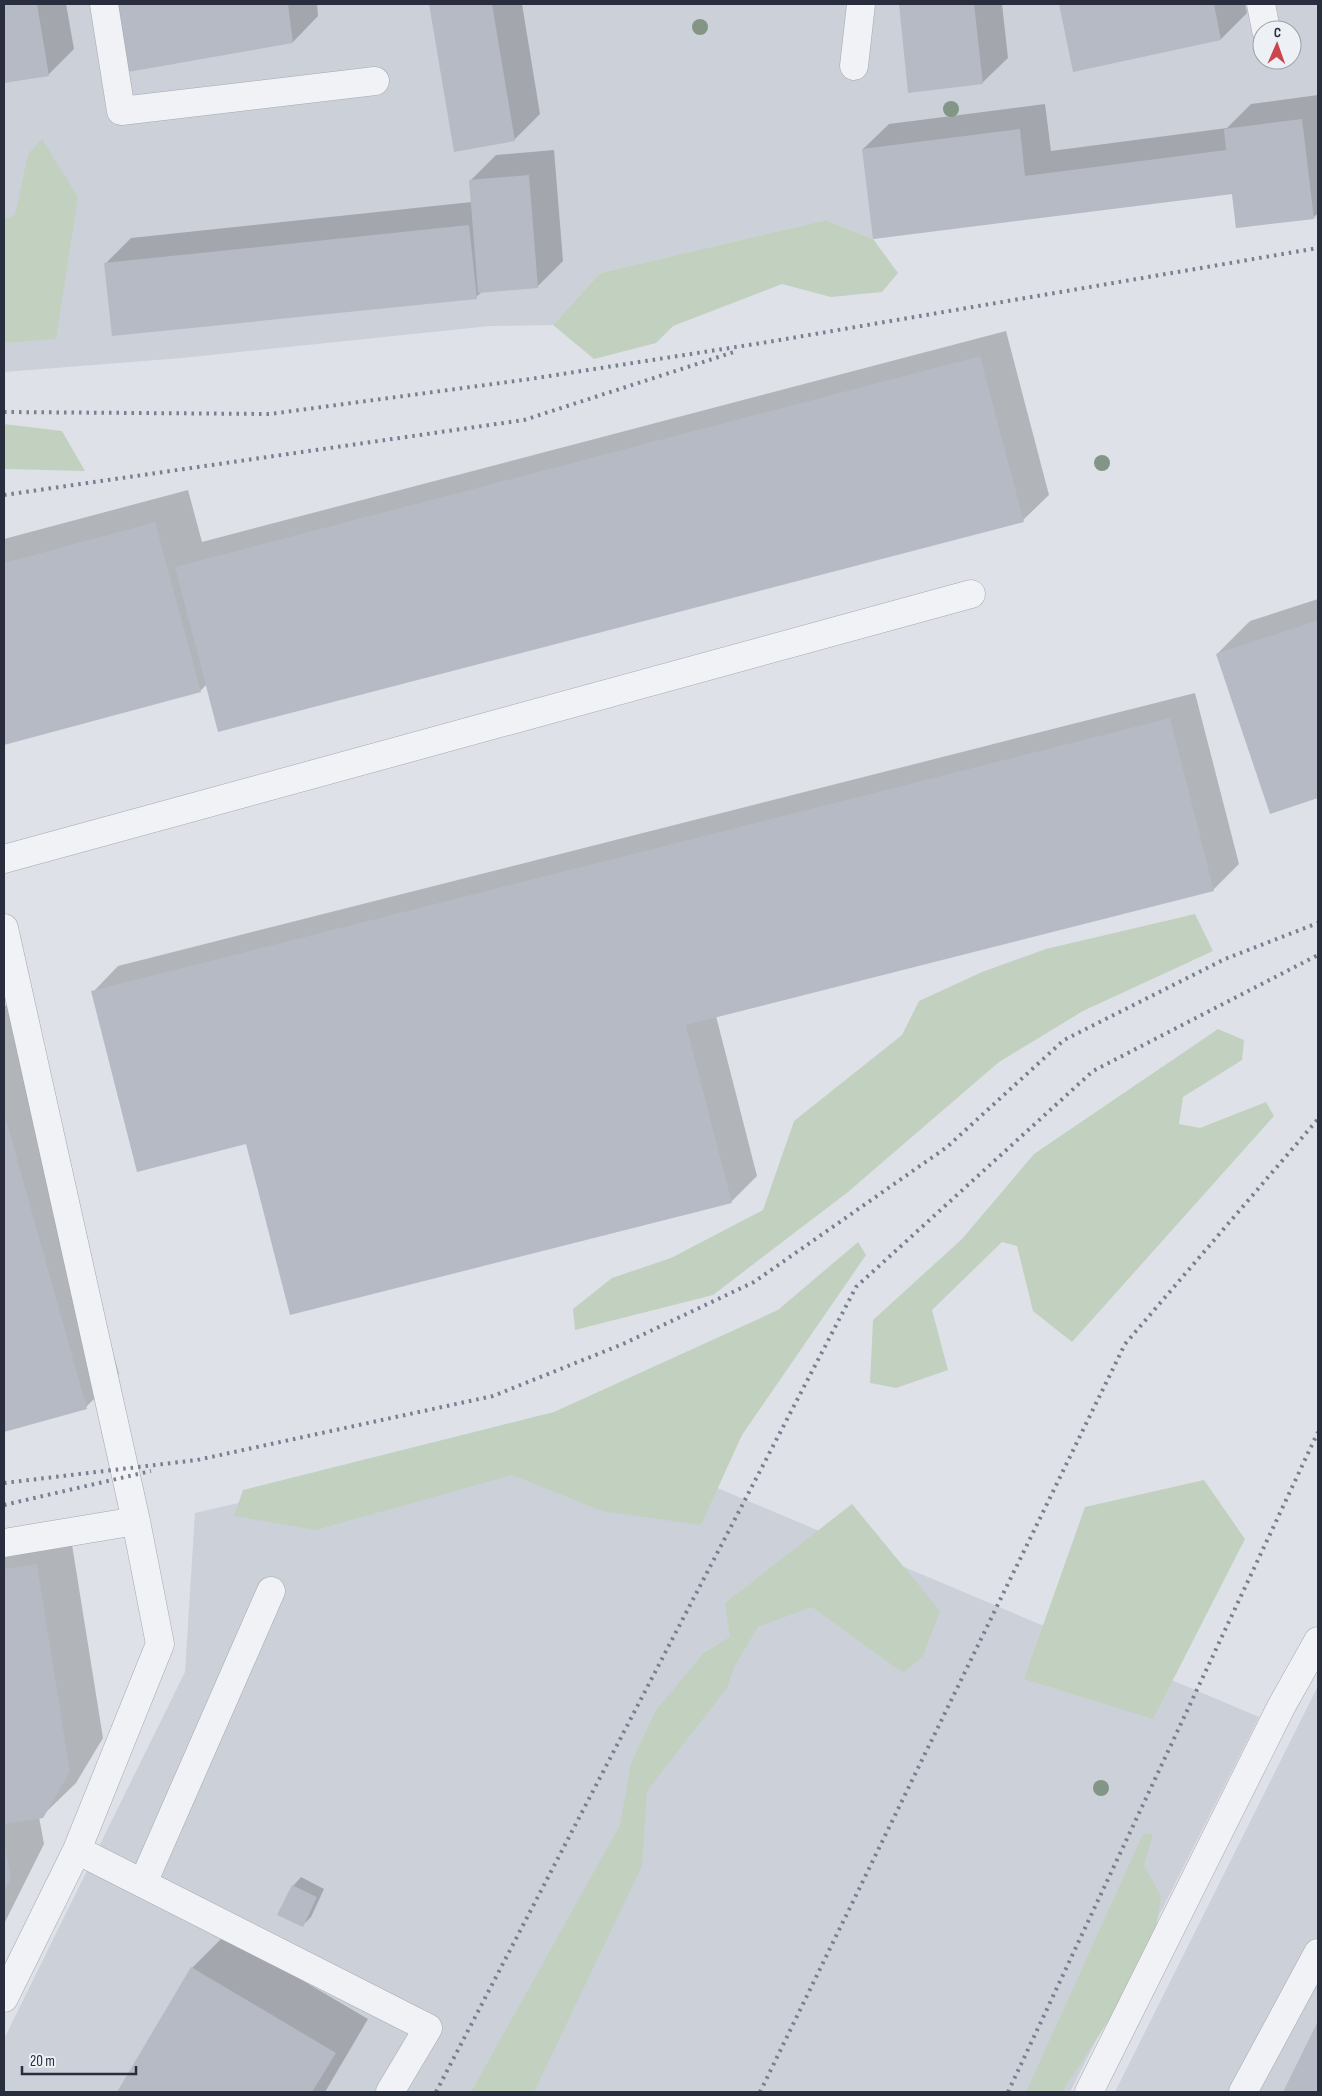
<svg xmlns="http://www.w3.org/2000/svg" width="1322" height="2096" font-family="'Sofia Sans Condensed',sans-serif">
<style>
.built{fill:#ccd0d9;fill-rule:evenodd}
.green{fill:#c2d1bf}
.shadow{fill:#0003}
.building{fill:#b5bac4}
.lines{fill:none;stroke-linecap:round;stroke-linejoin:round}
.minor-casing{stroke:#a4a8b1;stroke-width:29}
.minor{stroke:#f0f2f6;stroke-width:28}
.rail{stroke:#787f90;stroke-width:4;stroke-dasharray:2.5 5;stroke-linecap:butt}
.tree{fill:#839685}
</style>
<rect width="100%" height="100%" fill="#dee1e7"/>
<path class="built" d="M4,4h1314v214l-82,10 -4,-34 -359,45 -47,-19 -226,53 -47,52 -63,1 -308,32 -178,14zM1262,30h30v30h-30z
M571,1426l688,291 -189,375h-1066v-53l181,-367 10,-159z
M1318,1686v406h-203z"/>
<path class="green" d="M42,139l36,58 -22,142 -52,4v-124l11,-4 13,-61z
M826,220l47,19 25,34 -16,19 -51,5 -49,-13 -109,42 -17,17 -62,16 -41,-34 47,-52z
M4,424l58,7 23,40 -81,-2z
M1195,914l18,37 -130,60 -84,51 -151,130 -135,103 -138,35 -2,-21 39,-31 59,-20 92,-48 31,-89 108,-86 17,-34 63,-29 64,-23z
M1218,1029l26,11 -2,20 -59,37 -4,27 21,4 66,-26 8,14 -202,226 -39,-31 -16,-65 -15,-4 -70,68 16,60 -52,18 -26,-5 3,-63 89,-81 72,-85z
M858,1242l8,13 -124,180 -41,90 -99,-14 -90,-36 -196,55 -82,-14 9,-26 311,-78 224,-102z
M1204,1480l41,59 -92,180 -129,-40 61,-172z
M852,1504l88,107 -17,45 -20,17 -91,-66 -54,20 -24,40 -7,21 -80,103 -5,75 -108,226h-63l149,-267 11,-62 25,-53 48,-57 26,-16 -5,-34z
M1143,1834h10l-9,31 17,31 -12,78 -42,49 -45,69h-36z"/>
<path class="shadow" d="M4,4h62l8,45 -26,26 -44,7z
M118,4h199l1,12 -25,26 -164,28z
M430,4h92l18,110 -26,26 -59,10z
M900,4h102l6,54 -26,25 -73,8z
M1060,4h185l2,9 -26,26 -147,31z
M1318,95v118l-4,4 -76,10 -5,-35 -358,46 -12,-89 26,-25 156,-20 6,47 176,-23 24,-24z
M554,150l9,111 -26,26 -54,4 -7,6 -371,-33 26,-26 341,-36 -2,-21 26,-26z
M1006,331l43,164 -26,25 -816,164 -7,7 -196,52v-204l184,-49 14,52z
M1318,599v197l-48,16 -53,-158 33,-33z
M1195,693l44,171 -26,26 -497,126 41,160 -26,26 -484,-60 -154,-150 25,-26z
M16,1003l103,371 -33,33 -82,24v-425z
M70,1532l33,206 -27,45 -34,33 -3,1 5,27 -40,80v-383z
M301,1877l23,12 -13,28 -9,9 -9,-40z
M225,1935l143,84 -43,73h-207l74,-124z
M1318,2024v68h-33z"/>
<path class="building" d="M4,4h33l12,72 -45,7z
M117,4h171l5,39 -165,29z
M429,4h63l23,137 -61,11z
M899,4h75l9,80 -75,9z
M1059,4h155l7,36 -148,32z
M1302,119l12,100 -78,9 -4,-34 -359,45 -11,-90 158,-20 5,47 201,-26 -2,-21z
M529,175l9,113 -60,5 -9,-113z
M469,225l8,74 -365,37 -8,-73z
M980,356l44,166 -806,210 -43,-165z
M155,522l46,170 -197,53v-182z
M1318,620v178l-48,16 -54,-160z
M1170,718l44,173 -528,134 46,178 -442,112 -44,-171 -109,28 -46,-181z
M4,1112l83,297 -83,23z
M37,1564l33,208 -27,46 -39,6v-255z
M4,1841l7,37 -7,14z
M292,1885l25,12 -14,30 -26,-12z
M191,1967l145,86 -24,39h-195z
M1318,2021v71h-35z"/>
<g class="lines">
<g class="minor-casing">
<path id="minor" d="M104,4l17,107 254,-30
M1261,4l5,26
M854,66l7,-62
M4,859l967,-265
M4,928l132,593
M4,1543l132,-22 24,123 -83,206 -73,148
M77,1850l351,178 -38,64
M143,1883l128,-292
M1089,2092l192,-385 37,-66
M1243,2092l75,-139"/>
</g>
<use href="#minor" class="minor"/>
<path class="rail" d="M4,412l266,2 260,-35 238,-37 550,-94
M4,495l520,-75 210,-68
M4,1483l193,-23 296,-64 130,-52 131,-62 193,-135 117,-107 161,-81 93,-36
M4,1505l147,-34
M436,2092l420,-805 237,-216 225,-116
M760,2092l365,-748 193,-225
M1008,2092l310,-660"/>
</g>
<g class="tree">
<circle cx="700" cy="27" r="8"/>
<circle cx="951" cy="109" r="8"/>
<circle cx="1102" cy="463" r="8"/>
<circle cx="1101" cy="1788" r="8"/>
</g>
<rect width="1322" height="2096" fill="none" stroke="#282e3e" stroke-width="10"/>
<g transform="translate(1277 45) rotate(2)"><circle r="24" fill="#edf0f5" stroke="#9ea2ac"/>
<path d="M0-4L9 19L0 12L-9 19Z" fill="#cb454e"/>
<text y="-8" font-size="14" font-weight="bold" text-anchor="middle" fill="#282e3e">С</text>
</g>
<path d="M22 2066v8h114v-8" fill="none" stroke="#282e3e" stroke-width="2.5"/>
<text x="30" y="2066" font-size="15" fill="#282e3e" stroke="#edf0f5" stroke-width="4" paint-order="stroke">20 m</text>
</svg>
